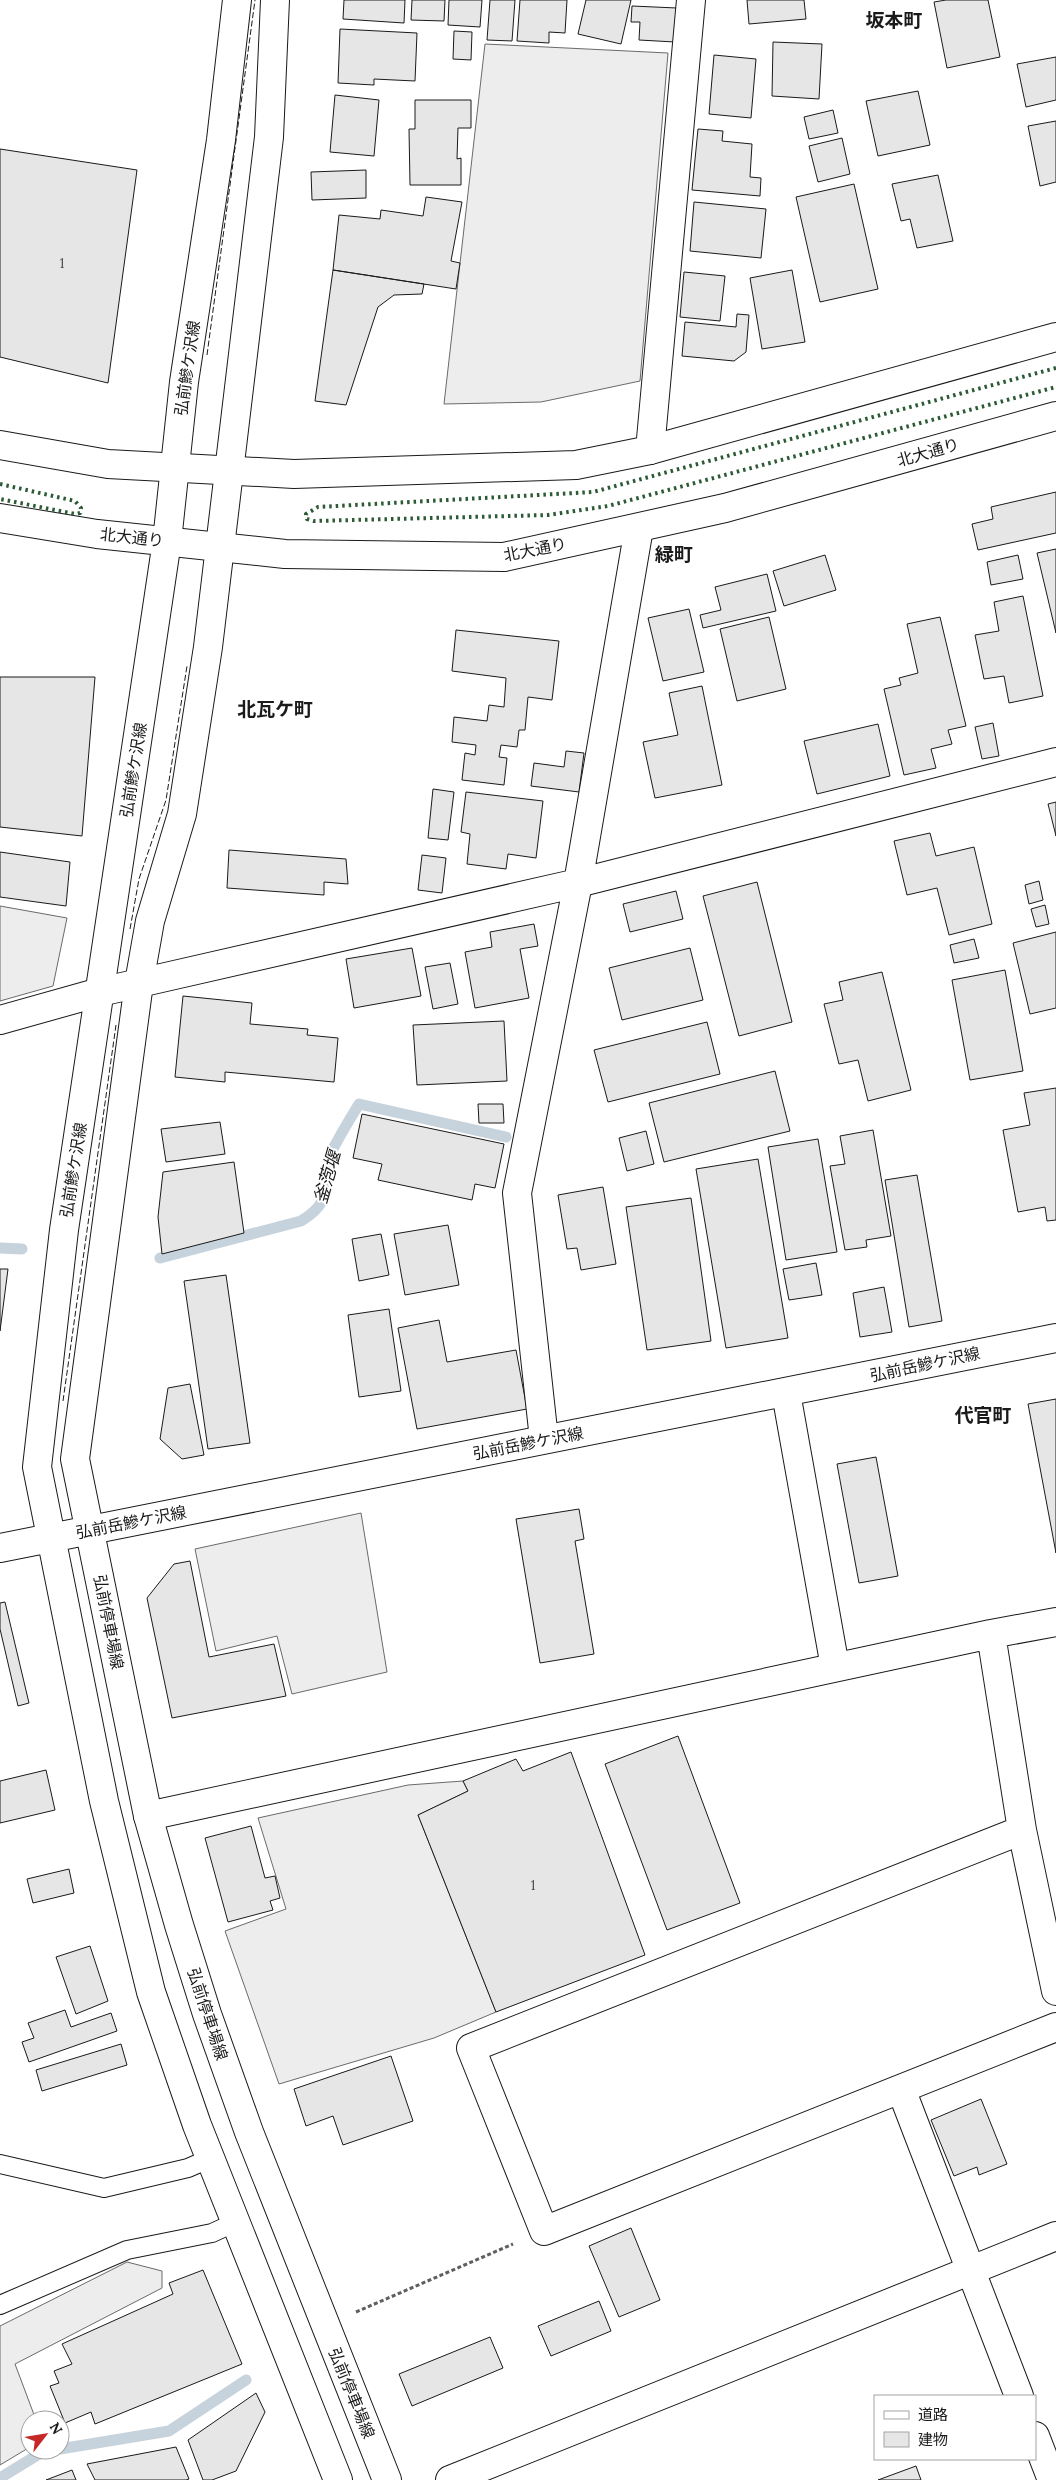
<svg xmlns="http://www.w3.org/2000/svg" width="1056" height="2480" font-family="Lora,'Noto Sans JP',serif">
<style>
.parking{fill:#ededed;stroke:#6a6a6a}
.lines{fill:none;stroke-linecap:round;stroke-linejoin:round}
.stream{stroke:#c6d2dc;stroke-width:11}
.building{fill:#e6e6e6;stroke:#1a1a1a}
.service-casing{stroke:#1a1a1a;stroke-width:20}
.minor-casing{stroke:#1a1a1a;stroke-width:30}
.tertiary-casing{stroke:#1a1a1a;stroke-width:30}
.primary-casing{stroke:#1a1a1a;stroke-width:30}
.path{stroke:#5f5f5f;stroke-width:3;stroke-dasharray:4 2.5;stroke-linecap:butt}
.service{stroke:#fff;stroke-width:18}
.minor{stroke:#fff;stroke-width:28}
.tertiary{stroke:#fff;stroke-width:28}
.primary{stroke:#fff;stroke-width:28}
.hedge{stroke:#2b5a34;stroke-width:4;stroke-dasharray:2.5 4;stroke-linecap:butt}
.fence{stroke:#1a1a1a;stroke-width:1;stroke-dasharray:6 2.5;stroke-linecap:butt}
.labels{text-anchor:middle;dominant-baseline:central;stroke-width:4;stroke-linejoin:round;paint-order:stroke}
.number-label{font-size:14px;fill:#4d4d4d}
.street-label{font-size:16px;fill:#1a1a1a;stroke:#fff}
.water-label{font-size:18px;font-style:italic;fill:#1a1a1a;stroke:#fff}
.quarter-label{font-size:19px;font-weight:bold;fill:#1a1a1a;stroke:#fff}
</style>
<rect width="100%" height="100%" fill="#fff"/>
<path class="parking" d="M485,44l183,9 -28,328 -99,21 -97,2z
M0,906l67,12 -14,68 -53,15z
M361,1513l26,159 -95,22 -15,-58 -61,15 -21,-102z
M463,1781l5,10 -50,24 78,197 -62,26 -155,46 -54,-153 61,-22 -28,-91 150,-33z
M127,2262l35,9v17l-147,76 21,56h-6v27l-30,18v-139z"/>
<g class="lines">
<path class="stream" d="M0,1248l22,1
M160,1258l141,-37c38,-23 17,-39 31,-70 8,-16 18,-32 27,-47l147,33
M60,2449l109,-18 77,-51
M0,2478l44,-27 7,-1"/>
</g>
<path class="building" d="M344,0h61l-1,23 -61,-4z
M412,0h33l-1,21 -33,-1z
M449,0h33l-2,27 -32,-2z
M490,0h25l-3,41 -25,-1z
M520,0h47l-2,33 -16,-1v11l-32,-2z
M586,0h45l-10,44 -43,-10z
M747,0h57l2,19 -57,5z
M946,0h42l12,57 -53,11 -13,-66z
M632,6l45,2 -2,34 -36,-2 1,-18h-9z
M340,29l77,4 -2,48 -41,-2v6l-36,-2z
M454,31l18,1 -1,28 -18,-1z
M773,42l49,2 -3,55 -47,-3z
M714,55l42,4 -5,59 -42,-4z
M1056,57v43l-30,7 -9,-43z
M918,91l12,54 -52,11 -12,-55z
M335,95l44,5 -5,56 -44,-4z
M415,100h56v28h-13l-1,31 4,-1v27h-51l-1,-56h6z
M833,110l5,23 -29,6 -5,-22z
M1056,121v61l-16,4 -12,-60z
M698,129l25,2 -1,10 30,3 -2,33 11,1 -1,18 -68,-6z
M842,138l8,36 -32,8 -9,-36z
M0,149l137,21 -29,213 -108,-26z
M366,170v28l-54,2 -1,-28z
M938,175l15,66 -36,7 -7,-29 -9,2 -9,-37z
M854,184l24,105 -58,13 -24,-105z
M426,197l36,5 -11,59 9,2 -4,26 -123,-19 6,-55 41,4 1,-9 42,6z
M694,202l72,7 -5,49 -71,-7z
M333,270l91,14 -2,10 -28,1 -16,12 -32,98 -31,-4z
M792,270l13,72 -43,7 -12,-71z
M684,272l41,4 -5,45 -40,-4z
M737,314l12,1 -3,37 -12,9 -52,-5 3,-34 51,5z
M1056,492v41l-78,17 -6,-26 21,-5 -2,-12z
M1056,549v84l-19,-80z
M825,555l11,35 -52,16 -11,-35z
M1018,555l5,24 -32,6 -4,-23z
M767,574l9,37 -73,17 -3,-13 21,-5 -6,-23z
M1023,596l20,100 -34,7 -5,-27 -20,3 -9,-44 24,-4 -5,-29z
M689,609l15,63 -41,9 -15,-63z
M769,617l17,72 -49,12 -17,-72z
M940,617l26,109 -18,4 4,14 -21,5 5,19 -32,7 -20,-86 17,-4 -2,-7 19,-5 -11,-49z
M456,630l103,11 -7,59 -24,-3 -3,33h-6l-2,17 -16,-2 -2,12 8,1 -3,27 -42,-5 3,-27 10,2 1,-10 -24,-3 2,-25 33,4 2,-16 15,2 2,-29 -54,-7z
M0,677h95l-13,159 -82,-9z
M702,686l20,99 -67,13 -12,-56 35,-7 -9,-42z
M993,723l6,33 -17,3 -7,-32z
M878,724l12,52 -73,18 -13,-53z
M566,751l18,2 -5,39 -48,-6 3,-23 30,4z
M433,789l21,3 -6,48 -20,-2z
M466,792l77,9 -7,57 -28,-4 -2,15 -39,-5 3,-30 -9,-2z
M1056,802v34l-8,-32z
M930,833l6,23 38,-9 18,77 -43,11 -12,-47 -30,7 -13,-54z
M229,850l117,9 2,25 -24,-2v13l-97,-7z
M0,852l70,10 -4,44 -66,-9z
M422,855l24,3 -4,35 -24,-3z
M1039,881l4,19 -14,4 -4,-19z
M757,882l35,140 -53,14 -36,-140z
M676,891l7,28 -53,13 -7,-28z
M1045,905l4,19 -13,3 -5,-18z
M534,924l4,22 -18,3 9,49 -54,10 -10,-56 27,-5 -2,-15z
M1056,932v76l-26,6 -17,-71z
M974,939l5,19 -25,5 -4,-18z
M412,948l9,48 -67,12 -8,-49z
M690,948l13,52 -81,20 -13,-52z
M450,963l8,41 -25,5 -8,-42z
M1005,970l18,101 -53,9 -18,-100z
M882,972l29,118 -43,11 -10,-41 -19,4 -15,-60 19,-4 -4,-18z
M183,996l69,7 -2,21 58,5 -1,6 31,3 -4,44 -109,-10v10l-50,-5z
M504,1021l3,60 -90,4 -4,-60z
M707,1022l13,52 -112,28 -14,-52z
M775,1071l15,60 -126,31 -15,-59z
M1056,1088v132l-9,1 -2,-14 -27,5 -15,-82 27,-5 -6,-32z
M478,1104h25l1,19h-25z
M362,1114l142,30 -9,44 -20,-4 -3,16 -94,-20 4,-16 -29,-6z
M220,1122l5,32 -59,8 -5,-33z
M873,1130l18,106 -25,4 1,7 -22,3 -15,-84 15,-2 -5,-28z
M646,1131l8,33 -27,7 -8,-33z
M818,1139l19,113 -51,8 -18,-113z
M758,1159l30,179 -62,10 -30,-179z
M234,1162l10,71 -82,21 -4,-37 5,-45z
M917,1175l25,146 -33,6 -24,-147z
M603,1187l13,77 -35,6 -4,-22 -10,1 -9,-54z
M691,1198l20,143 -64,9 -21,-143z
M448,1225l11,60 -54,10 -11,-61z
M381,1234l8,41 -30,6 -7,-42z
M816,1263l6,32 -33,5 -6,-31z
M0,1269h8l-8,62z
M226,1275l24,168 -42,6 -24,-168z
M884,1287l8,45 -32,5 -7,-44z
M389,1309l12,82 -42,6 -11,-82z
M439,1320l8,42 69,-12 11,59 -110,20 -19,-101z
M190,1384l14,71 -22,4 -22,-20 8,-51z
M1056,1399v154l-28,-149z
M876,1457l22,119 -39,7 -22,-119z
M579,1509l5,30 -9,2 19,113 -54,9 -24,-144z
M190,1561l19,96 65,-13 12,52 -114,22 -25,-120 27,-34z
M5,1602l24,101 -11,3 -18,-77v-26z
M678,1736l62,167 -73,27 -62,-166z
M571,1752l74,203 -149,57 -78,-197 50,-24 -5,-10 53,-22 7,12z
M46,1770l9,40 -55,13v-42z
M251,1826l14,52 10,-2 5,22 -10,3 3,9 -45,12 -23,-84z
M69,1869l5,24 -41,10 -6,-24z
M90,1946l18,55 -32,13 -20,-57z
M65,2010l6,17 40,-14 6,18 -88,31 -7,-20 12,-4 -6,-15z
M121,2044l6,21 -85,26 -6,-21z
M391,2056l22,65 -70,24 -10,-29 -27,10 -12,-37z
M981,2099l26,65 -28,11 -2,-8 -23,9 -23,-56z
M631,2228l29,72 -41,17 -30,-71z
M203,2270l39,94 -147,60 -4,-12 -26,11 -15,-37 9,-3 -5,-12 18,-7 -10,-20 111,-50 -4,-11z
M599,2301l12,30 -60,25 -13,-30z
M490,2337l13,31 -91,38 -13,-32z
M256,2393l9,19 -29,59 -24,9h-9l-15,-40z
M176,2447l13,32 -3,1h-91l-8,-16z
M916,2466l5,14h-43z
M72,2470l4,10h-30z"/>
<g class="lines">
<g class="service-casing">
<path id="service" d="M0,2164l104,24 84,-20 23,-10
M0,2305l127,-55 85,-17 24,-11"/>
</g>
<g class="minor-casing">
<path id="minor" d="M650,450l41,-450
M0,1020l100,-28 478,-109 478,-121
M786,1393l49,274
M544,1439l-27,-246 61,-310 61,-355
M1056,1622l-65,12 31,196 34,161
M148,1816l843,-182
M1022,1830l-551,218 73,183 512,-204
M901,2089l118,307
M1035,2436l17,44"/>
</g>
<g class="tertiary-casing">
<path id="tertiary" d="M0,445l108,19 186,10 282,-9 74,-15 406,-113
M0,518l97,16 188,20 219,3 221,-49 331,-92
M450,2480l606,-244"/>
</g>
<g class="primary-casing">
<path id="primary" d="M237,0l-16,140 -37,242 -17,159 -103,689 -27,237 67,334 47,191 46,133 141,355
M275,0l-6,137 -61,510 -26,167 -32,107 -11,62 -64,476 73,357 31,109 28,89 42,118 138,348
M0,1548l1056,-210"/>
</g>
<path class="path" d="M356,2312l157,-68"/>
<use href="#service" class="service"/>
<use href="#minor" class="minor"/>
<use href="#tertiary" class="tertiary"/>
<use href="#primary" class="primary"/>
<path class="hedge" d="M1056,368l-463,124 -275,15 -12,7 1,5 7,2 234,-6 60,-9 448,-119
M0,484l75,17 6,7 -1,5 -5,1 -75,-15"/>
<path class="fence" d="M207,355l48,-355
M130,929l9,-50 27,-79 21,-134
M63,1401l53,-376"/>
</g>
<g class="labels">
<g class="number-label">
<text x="62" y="263">1</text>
<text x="533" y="1885">1</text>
</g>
<g class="street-label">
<text transform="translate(187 368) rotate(-82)">弘前鰺ケ沢線</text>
<text transform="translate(928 452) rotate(-16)">北大通り</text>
<text transform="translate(132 537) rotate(6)">北大通り</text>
<text transform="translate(535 549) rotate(-11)">北大通り</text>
<text transform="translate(133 770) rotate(-81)">弘前鰺ケ沢線</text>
<text transform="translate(73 1170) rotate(-81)">弘前鰺ケ沢線</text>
<text transform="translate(925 1364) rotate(-12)">弘前岳鰺ケ沢線</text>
<text transform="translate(528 1443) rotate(-11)">弘前岳鰺ケ沢線</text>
<text transform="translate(131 1522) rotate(-11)">弘前岳鰺ケ沢線</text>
<text transform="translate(109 1622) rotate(79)">弘前停車場線</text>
<text transform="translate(208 2014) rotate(72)">弘前停車場線</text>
<text transform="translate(352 2393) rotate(68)">弘前停車場線</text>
</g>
<g class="water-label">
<text transform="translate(327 1177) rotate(-74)">釜萢堰</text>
</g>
<g class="quarter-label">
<text x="894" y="20">坂本町</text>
<text x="674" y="554">緑町</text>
<text x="275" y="709">北瓦ケ町</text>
<text x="983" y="1415">代官町</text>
</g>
</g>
<rect x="874" y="2395" width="162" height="65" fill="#ffffff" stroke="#a3a3a3"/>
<rect x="884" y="2411" width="25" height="8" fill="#ffffff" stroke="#a3a3a3"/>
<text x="918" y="2420" font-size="15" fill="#1a1a1a">道路</text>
<rect x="884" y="2432" width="25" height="15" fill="#e6e6e6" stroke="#a3a3a3"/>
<text x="918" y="2445" font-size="15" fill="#1a1a1a">建物</text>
<g transform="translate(45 2435) rotate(59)"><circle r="24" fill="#ffffff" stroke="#a3a3a3"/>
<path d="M0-4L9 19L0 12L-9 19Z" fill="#c62828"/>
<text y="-8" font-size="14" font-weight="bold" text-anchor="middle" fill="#1a1a1a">N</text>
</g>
</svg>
